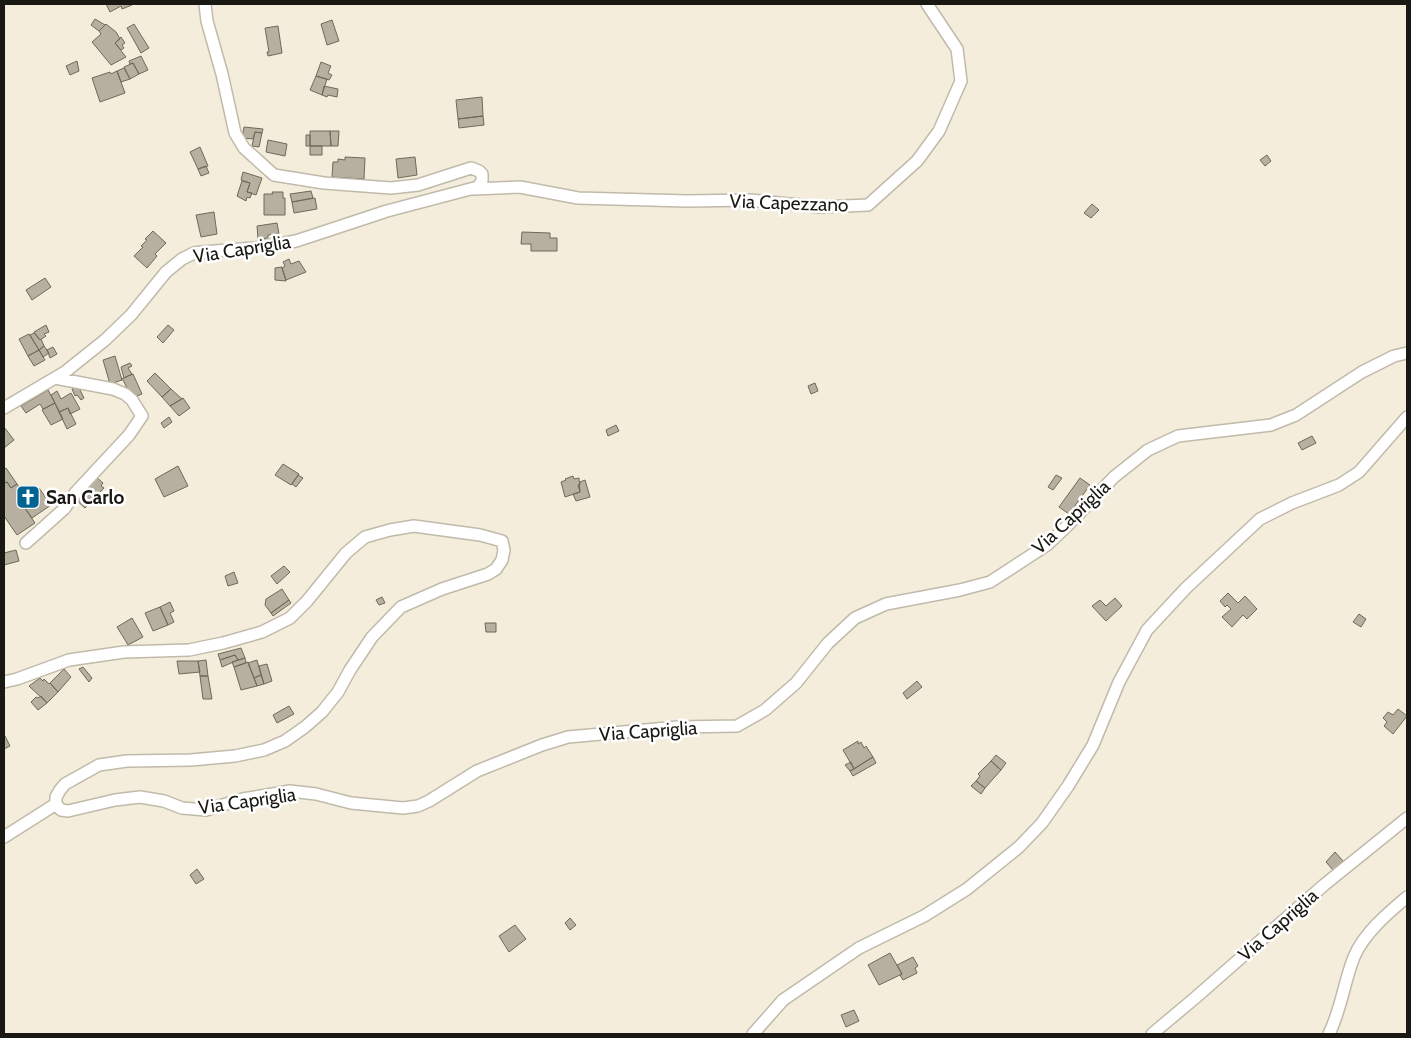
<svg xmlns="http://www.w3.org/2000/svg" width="1411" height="1038" font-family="Cabin,sans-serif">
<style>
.building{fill:#b7b0a0;stroke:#6f695a}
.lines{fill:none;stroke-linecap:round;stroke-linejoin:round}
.minor-casing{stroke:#c1baaa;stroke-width:14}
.minor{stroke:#fff;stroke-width:11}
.labels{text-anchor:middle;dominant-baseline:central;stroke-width:5;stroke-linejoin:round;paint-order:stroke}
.street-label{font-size:19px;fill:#1a1812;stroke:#fff}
.poi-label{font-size:19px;font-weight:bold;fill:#1a1812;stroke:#fff;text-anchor:start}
</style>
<rect width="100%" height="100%" fill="#f4eddc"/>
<path class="building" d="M106,4h25l1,1 -10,4 -1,-3 -11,6z
M95,19l10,6 -6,6 -8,-6z
M332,20l7,21 -12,4 -6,-21z
M106,24l10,8 4,7 -5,4 11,14 -15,8 -19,-23 9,-8 -2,-3z
M134,24l15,24 -8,5 -14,-25z
M278,26l4,27 -14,3 -1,-4h2l-4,-24z
M121,37l4,6 -3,2 2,3 -3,2 -6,-7z
M141,56l7,14 -9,4 -6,-11 -3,1 -1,-3z
M77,61l2,10 -9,4 -4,-9z
M321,62l10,4 -3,7 4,2 -3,5 -13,-4z
M133,63l6,11 -9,5 -6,-12z
M124,68l6,11 -9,3 -4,-11z
M117,71l8,22 -25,9 -8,-24 18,-6 1,2z
M316,76l11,3 -5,16 -12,-5z
M324,86l14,3 -1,8 -9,-2 -1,2 -5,-2z
M482,97l1,19 -25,3 -2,-19z
M483,116l1,9 -25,3 -1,-9z
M244,127l19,2 -1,4 -7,-1 -2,7 -11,-1z
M310,131h20l1,15h-21z
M330,131h9l-1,15h-7z
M255,132l7,1 -3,14 -7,-1z
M306,135h4v11h-4z
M268,140l19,4 -2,12 -19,-4z
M310,146h12v9h-12z
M200,147l8,19 -10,3 -8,-17z
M1267,155l4,6 -6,5 -5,-6z
M345,157l20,1 -1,21 -32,-2 1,-15h5v-3l7,1z
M415,157l2,18 -19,3 -2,-19z
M206,166l3,7 -8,3 -3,-7z
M243,172l19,6 -6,17 -9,-3 3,-9 -9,-3z
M242,181l8,2 -3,9 5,1 -2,5 -3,-1 -1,4 -9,-5z
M311,191l2,7 -21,4 -2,-8z
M272,192h11v6h2v17h-21v-21h9z
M315,198l2,11 -23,4 -2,-11z
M1092,204l7,6 -8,8 -7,-5z
M214,212l3,22 -16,3 -5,-22z
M277,223l2,11 -11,1v3l-10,1 -1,-13z
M153,231l13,12 -11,11 2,2 -10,12 -13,-12 9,-9 -2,-1 6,-6 -2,-1z
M522,232l28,1v5h7v13h-26v-7h-10z
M289,259l2,5 8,-3 7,11 -20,8 -4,-12 3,-2 -2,-4z
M282,267v1l4,13 -11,-1v-12z
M45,278l6,9 -19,13 -6,-10z
M46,325l3,7 -5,2 2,2 -6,4 -6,-8z
M168,325l6,5 -11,13 -6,-6z
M34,333l6,7 1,-1 3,7 -5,4 -9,-15z
M29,334l10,16 -11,6 -9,-17z
M44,346l5,7 -6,4 -4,-7z
M53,347l4,7 -7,4 -3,-8z
M39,350l6,10 -11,6 -6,-10z
M115,356l7,24 -12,4 -7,-24z
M130,363l2,3 -4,2 4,6 -8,4 -3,-11z
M155,373l16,16 -9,8 -15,-16z
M133,374l9,20 -10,4 -9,-18 -2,-1z
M815,383l3,8 -7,3 -3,-8z
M78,386l6,12 -3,2 -4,-5 -2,1 -3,-7z
M171,389l11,10 -12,7 -8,-9z
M48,390l7,13 -12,6 -3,-5 -14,9 -5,-7z
M57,391l4,8 10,-6 9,16 -10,5 -2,-6 -9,4 -8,-17z
M183,398l7,10 -11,8 -9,-10z
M55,403l8,16 -12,6 -9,-15z
M68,408l8,16 -9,5 -8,-17z
M169,417l3,5 -8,6 -3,-5z
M616,425l3,6 -11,5 -2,-6z
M4,427l10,13 -10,8z
M1312,436l4,7 -14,7 -4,-7z
M283,464l16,10 -8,11 -16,-10z
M178,466l10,20 -24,11 -9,-18z
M6,468l11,16 -6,4 -4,-6 -3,1v-14z
M298,475l5,3 -7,9 -4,-3z
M1056,475l6,3 -9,12 -5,-3z
M95,476l8,7 -2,3 3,2 -19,20 -11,-10z
M573,476l1,3 5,-1 1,14 -15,5 -4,-15 5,-2 -1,-1z
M1080,478l10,7 -21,29 -10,-7z
M585,480l5,17 -14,4 -3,-7 7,-2 -2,-7 2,-1v-2z
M7,482l4,6 6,-4 9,13 -6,4 15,22 -18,12 -13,-19v-33z
M39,488l12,17 -19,13 -12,-17z
M16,550l3,11 -15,4v-12z
M284,566l6,6 -13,12 -6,-8z
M234,572l4,11 -10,3 -3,-10z
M282,589l7,11 -18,13 -6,-8 1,-6z
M1228,593l10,10 7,-7 12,13 -10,10 -4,-4 -11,12 -10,-10 9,-8 -4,-4 -2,2 -5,-6z
M382,597l3,6 -6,2 -3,-5z
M1115,598l7,8 -16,15 -14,-15 8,-6 6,6z
M289,600l2,3 -18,13 -2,-3z
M170,602l4,9 -4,2 4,9 -6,3 -8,-18z
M160,607l8,18 -15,6 -8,-18z
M1359,614l7,5 -5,8 -8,-5z
M132,618l11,19 -15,8 -11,-18z
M485,623h11v9h-10z
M241,648l4,10 -7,2 -3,-5 -15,5 -2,-6z
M235,655l3,5 -16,7 -2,-7z
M245,658l1,5 -12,4 -2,-5z
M206,660l2,16h-8l-2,-15z
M257,660l4,15 -7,3 -6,-15z
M177,661h21l2,11 -21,2z
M248,662l9,24 -16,4 -7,-23z
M267,664l5,17 -8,3 -5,-18z
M83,667l9,11 -3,4 -10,-13z
M64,669l7,8 -13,15 -8,-9z
M261,675l3,9 -7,2 -3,-8z
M200,676h8l4,23h-9z
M40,678l3,3 1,-2 5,5 1,-1 8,9 -11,11 -18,-17z
M917,681l5,6 -15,12 -4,-6z
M41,696l6,7 -9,7 -7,-8 5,-5 2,1z
M289,706l5,8 -17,9 -4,-8z
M1398,709l9,7 -14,18 -9,-8 3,-4 -4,-4 5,-6 5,3z
M4,736h1l5,10 -6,3z
M858,741v3l3,-2 3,6 2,-2 7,11 -19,12 -11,-19z
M996,755l10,8 -5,7 -10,-9z
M873,757l3,6 -23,13 -3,-5z
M991,761l10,9 -16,18 -9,-7 4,-5 -2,-2z
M851,762l3,7 -4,2 -5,-6z
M976,781l9,7 -4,6 -10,-8z
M1335,852l8,9 -10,9 -7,-8z
M197,869l7,10 -8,5 -6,-9z
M570,918l6,7 -6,5 -5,-7z
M515,925l11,14 -17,13 -10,-16z
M890,953l12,21 -23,11 -11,-20z
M913,957l5,9 -3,2 2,5 -14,7 -3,-5 2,-1 -5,-9z
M854,1010l5,11 -13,6 -5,-12z"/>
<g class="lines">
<g class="minor-casing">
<path id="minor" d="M473,189l47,-2 58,11 109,3 63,-1 71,7 47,-2 49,-44 22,-30 22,-50 -4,-32 -30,-45
M4,408l61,-36 40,-32 26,-25 35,-43 16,-13 12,-6 8,-1 52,-4 42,-7 91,-30 91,-24 4,-6v-7l-3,-3 -8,-3 -53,17 -27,3 -67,-5 -50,-8 -30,-27 -9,-15 -13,-59 -15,-53 -2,-17
M26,543l38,-34 12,-17 53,-57 13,-19 -10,-16 -7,-6 -12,-5 -58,-11
M4,682l13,-3 52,-19 55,-8 65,-2 34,-7 39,-11 28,-14 17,-17 39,-48 19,-16 25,-7 24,-4 66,9 22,6 2,9 -2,10 -6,9 -8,5 -46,15 -41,18 -29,30 -22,33 -12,22 -16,20 -17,15 -20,14 -21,9 -29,6 -44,4 -64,1 -28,4 -34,19 -5,6 -4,7v7l5,6 7,1 47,-11 25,-3 24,4 18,7 24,2 37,-11 47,-8 26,3 35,9 52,5 15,-2 11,-5 48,-30 65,-26 26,-8 110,-10 59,-1 28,-16 31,-27 32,-40 27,-25 31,-14 74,-14 30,-8 57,-37 21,-20 46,-48 34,-27 30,-14 93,-11 25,-10 66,-43 32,-16 13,-3
M4,837l52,-33
M753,1034l30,-34 76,-52 65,-32 43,-27 52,-42 23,-24 26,-37 25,-41 26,-63 28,-52 39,-42 74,-69 32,-16 47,-18 20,-13 48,-55
M1152,1034l43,-36 129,-113 83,-67
M1329,1034c12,-24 15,-52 25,-77 10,-24 34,-44 53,-60"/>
</g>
<use href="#minor" class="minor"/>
</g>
<defs>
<g id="church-square" transform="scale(1.25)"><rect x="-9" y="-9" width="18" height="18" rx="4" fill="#006392" stroke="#fff"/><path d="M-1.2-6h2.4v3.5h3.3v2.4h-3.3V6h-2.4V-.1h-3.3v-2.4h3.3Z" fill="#fff"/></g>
</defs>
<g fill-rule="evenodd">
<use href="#church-square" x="28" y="497"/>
</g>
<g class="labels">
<g class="street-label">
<text transform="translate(789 203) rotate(2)">Via Capezzano</text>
<text transform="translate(242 249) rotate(-9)">Via Capriglia</text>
<text transform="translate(1071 517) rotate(-43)">Via Capriglia</text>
<text transform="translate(648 731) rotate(-4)">Via Capriglia</text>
<text transform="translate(247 801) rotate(-8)">Via Capriglia</text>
<text transform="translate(1278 925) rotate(-41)">Via Capriglia</text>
</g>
<g class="poi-label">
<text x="46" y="497">San Carlo</text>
</g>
</g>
<rect width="1411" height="1038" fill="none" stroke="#1a1812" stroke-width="10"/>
</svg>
